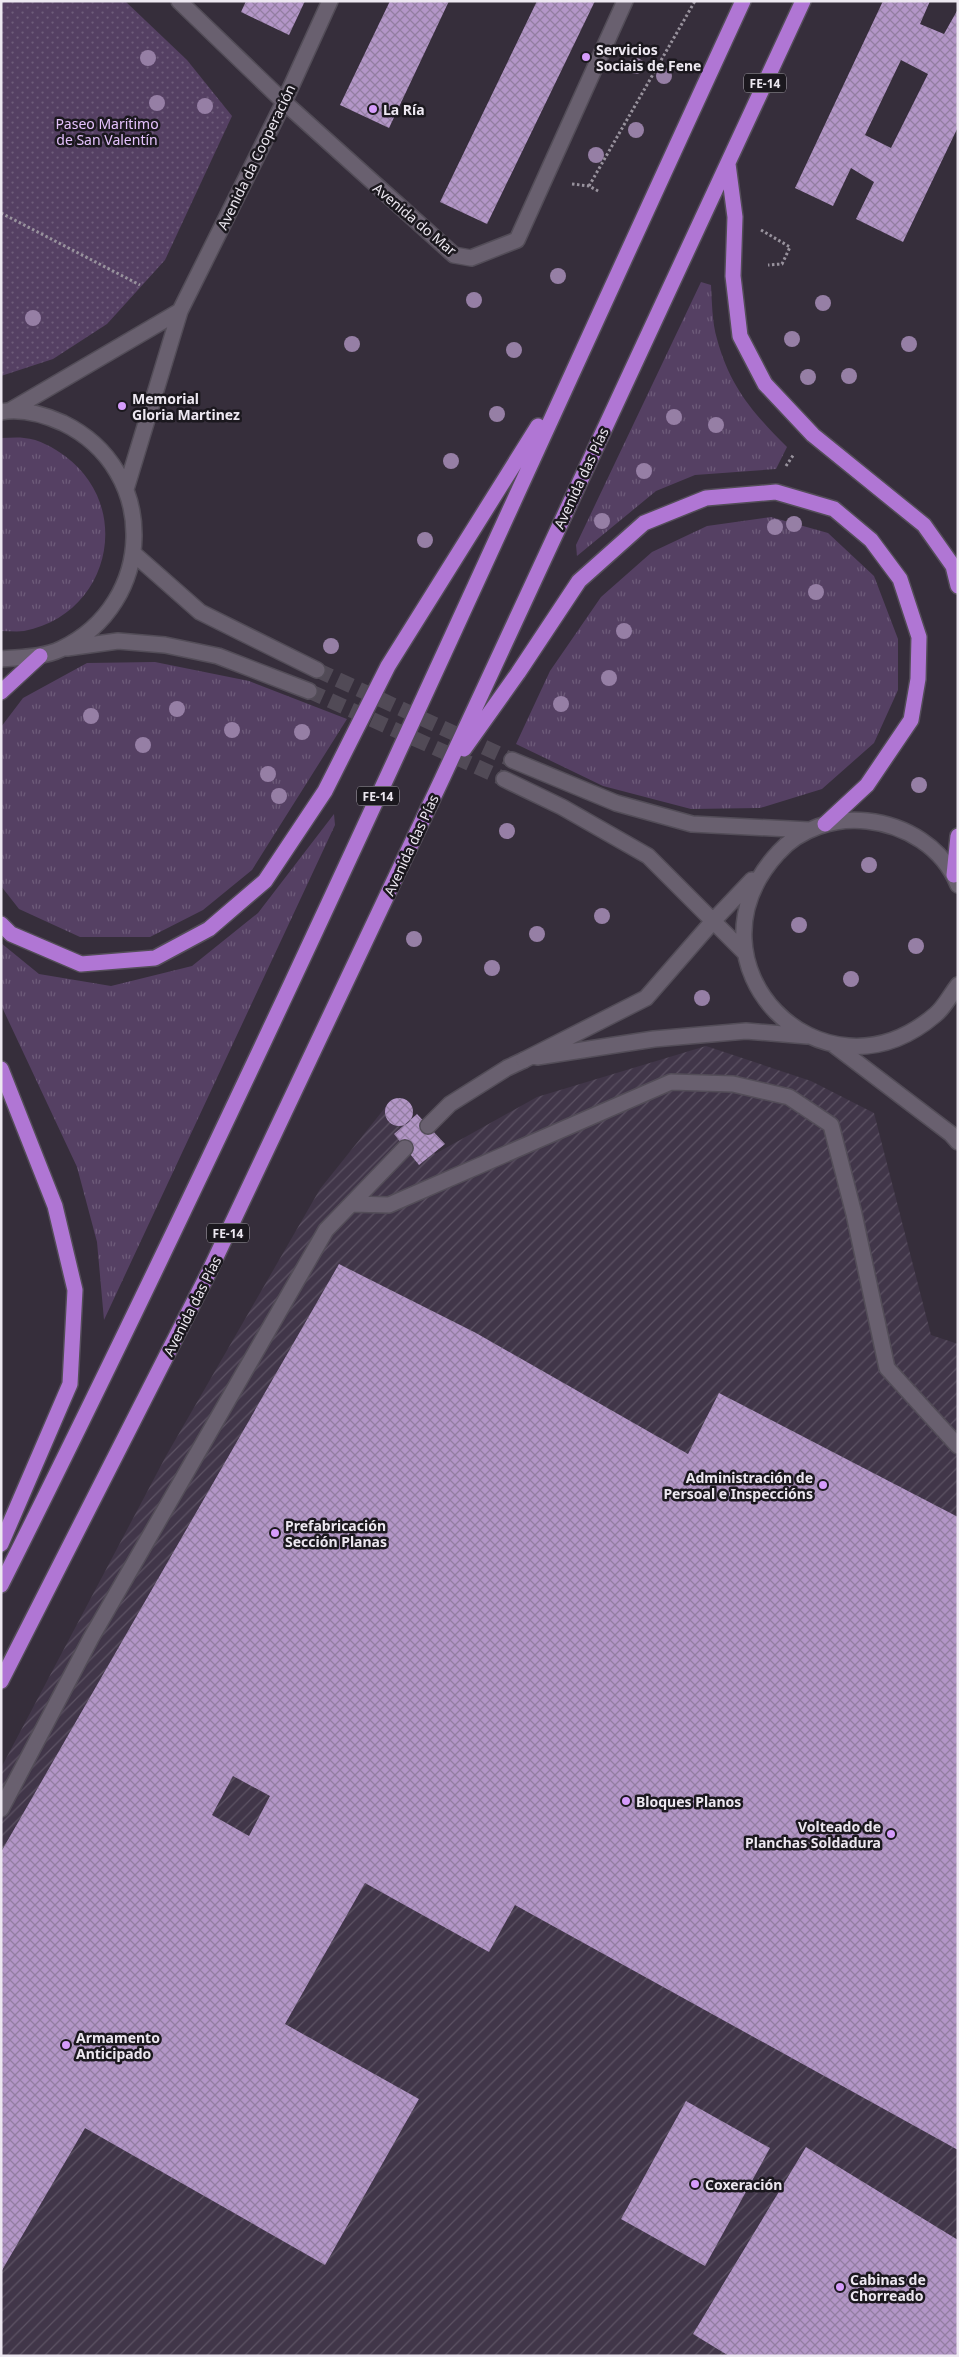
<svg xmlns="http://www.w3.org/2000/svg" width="959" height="2357" font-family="'Noto Sans',sans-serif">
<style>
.industrial{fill:url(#industrial-furrows)}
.grass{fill:url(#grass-tufts)}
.park{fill:url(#park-dots)}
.building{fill:url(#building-cross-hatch);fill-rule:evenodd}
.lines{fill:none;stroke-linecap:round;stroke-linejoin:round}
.tertiary-tunnel{stroke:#514a56;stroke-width:15;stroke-dasharray:15 8;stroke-linecap:butt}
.service-casing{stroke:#534d58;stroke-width:18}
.minor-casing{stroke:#534d58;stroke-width:18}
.tertiary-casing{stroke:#534d58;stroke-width:18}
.trunk-casing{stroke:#534d58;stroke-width:18}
.path{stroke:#98929d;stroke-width:3;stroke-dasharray:2.5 2.5;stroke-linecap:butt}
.service{stroke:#69606f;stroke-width:15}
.minor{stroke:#69606f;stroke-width:15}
.tertiary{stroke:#69606f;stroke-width:15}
.trunk{stroke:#b076d4;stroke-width:15}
.tree{fill:#967fa5}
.poi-dot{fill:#d59cfb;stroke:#1b181e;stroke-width:2}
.labels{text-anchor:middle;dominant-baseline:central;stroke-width:5;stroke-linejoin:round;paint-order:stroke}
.shield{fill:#1b181e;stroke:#aeaab2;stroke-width:1}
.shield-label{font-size:12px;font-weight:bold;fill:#ede8f1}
.poi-label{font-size:14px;font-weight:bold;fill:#ede8f1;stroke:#1b181e;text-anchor:start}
.park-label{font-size:14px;fill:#e4c2fc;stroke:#1b181e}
.street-label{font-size:14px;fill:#ede8f1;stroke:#1b181e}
</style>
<defs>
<pattern id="industrial-furrows" width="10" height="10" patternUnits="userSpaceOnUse" patternTransform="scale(1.25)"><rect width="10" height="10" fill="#413649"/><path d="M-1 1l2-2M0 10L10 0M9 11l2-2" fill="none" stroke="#5d5364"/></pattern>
<pattern id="grass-tufts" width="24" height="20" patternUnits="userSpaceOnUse" patternTransform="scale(1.25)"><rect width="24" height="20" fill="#554063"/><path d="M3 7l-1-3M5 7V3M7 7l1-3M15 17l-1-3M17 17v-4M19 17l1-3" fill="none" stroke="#6e5c7a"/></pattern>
<pattern id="park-dots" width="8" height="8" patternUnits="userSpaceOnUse" patternTransform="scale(1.25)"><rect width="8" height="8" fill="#554063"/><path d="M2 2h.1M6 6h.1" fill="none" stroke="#6e5c7a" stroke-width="1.8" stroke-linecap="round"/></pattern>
<pattern id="building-cross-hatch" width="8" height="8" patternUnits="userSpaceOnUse" patternTransform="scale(1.25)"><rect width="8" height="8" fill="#b396c7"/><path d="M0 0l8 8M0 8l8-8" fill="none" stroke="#937ea1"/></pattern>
</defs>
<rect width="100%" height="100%" fill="#362e3b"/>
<path class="industrial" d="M706,1046l105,35 63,32 57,222 27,9v1012h-957v-588l165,-312 154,-267 72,-90 43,55 102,-57z"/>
<path class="grass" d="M701,282l10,3c1,17 1,37 6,54 13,48 36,74 70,108l-11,22 -81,6 -39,16 -79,65 -1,-11z
M1,438c8,0 16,-1 23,0 15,1 30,10 41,18 70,52 44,159 -41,175 -7,1 -15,0 -23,0z
M771,517l57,16 46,43 24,63v51l-24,53 -52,46 -62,19 -69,1 -88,-23 -87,-42 34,-73 51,-74 51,-45 55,-26z
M155,662l94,19 98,38 -95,151 -49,40 -53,27h-70l-61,-28 -18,-23v-159l22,-29 64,-35z
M334,814l1,11 -231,495 -7,-78 -20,-75 -76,-162v-62l38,31 72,12 81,-20 66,-53z"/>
<path class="park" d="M1,1h124l62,59 45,56 -67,144 -58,64 -54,35 -52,17z"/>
<path class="building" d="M246,1h59l-16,34 -48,-23z
M390,1h59l-60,127 -49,-23z
M537,1h58l-108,223 -47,-22z
M883,1h47l-10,23 24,10 14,-25v118l-55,115 -47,-23 18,-37 -23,-14 -18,38 -38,-18zM901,60l27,14 -37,74 -26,-13z
M385 1112a14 14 0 1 1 28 0a14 14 0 1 1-28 0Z
M417,1114l28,30 -26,21 -25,-31z
M339,1264l137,69 212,121 31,-61 239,124v633l-443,-245 -26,47 -124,-69 -80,141 134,75 -94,166 -240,-137 -84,144v-420zM233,1776l37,20 -21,40 -37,-21z
M686,2101l84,47 -65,118 -84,-47z
M806,2147l152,93v116h-229l-36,-22z"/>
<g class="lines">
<path class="tertiary-tunnel" d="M317,670l195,90
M309,691l195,88"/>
<g class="service-casing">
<path id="service" d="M428,1126l22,-22 57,-36 17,-8
M351,1204l38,1 282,-123 62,2 56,13 42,28 23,89 33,154 71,78
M1,1809l90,-171 235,-408 79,-82"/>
</g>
<g class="minor-casing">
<path id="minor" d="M330,1l-46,101 170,153 17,3 46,-18 108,-239"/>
</g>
<g class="tertiary-casing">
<path id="tertiary" d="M11,410l169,-99
M1,412c21,-4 44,3 62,11 97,47 93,181 -2,226 -19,9 -40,8 -60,10
M126,489l54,-178 104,-209 -105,-101
M133,553l67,59 117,58
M67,648l51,-7 47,4 53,11 91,35
M512,760l104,43 76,21 117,6
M504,779l58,28 86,49 96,96
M958,885c-15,-38 -53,-60 -91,-64 -32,-4 -68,8 -89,32 -101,110 43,259 157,162 9,-7 16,-21 23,-30
M834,1045l117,89 7,8
M537,1057l117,-18 92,-8 61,5
M524,1060l122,-62 68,-78 38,-40"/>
</g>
<g class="trunk-casing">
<path id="trunk" d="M728,164l7,53 -2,59 7,60 25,48 48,51 111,90 29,41 5,20
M1,692l39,-36
M464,749l54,-76 61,-92 65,-58 62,-25 70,-6 58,17 37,31 29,39 19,58 -1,42 -7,41 -44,65 -42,39
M954,875l4,-39
M1,924l10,10 70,30 74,-6 54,-29 56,-48 60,-90 63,-125 150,-240
M1,1069l54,137 20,84 -5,94 -69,160
M1,1585c261,-521 498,-1055 742,-1584
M1,1681l207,-407 234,-495 361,-778"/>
</g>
<path class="path" d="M572,184l17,2 11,6
M589,186l106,-185
M1,213l139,72
M761,230l29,17 -8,17 -14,1
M786,466l8,-12"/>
<use href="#service" class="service"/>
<use href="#minor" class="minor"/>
<use href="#tertiary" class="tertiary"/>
<use href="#trunk" class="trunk"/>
</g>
<g class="tree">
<circle cx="148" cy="58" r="8"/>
<circle cx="636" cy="66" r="8"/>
<circle cx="664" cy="76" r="8"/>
<circle cx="157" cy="103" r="8"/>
<circle cx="205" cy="106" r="8"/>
<circle cx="636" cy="130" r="8"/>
<circle cx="596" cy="155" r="8"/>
<circle cx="558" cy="276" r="8"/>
<circle cx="474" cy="300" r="8"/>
<circle cx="823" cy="303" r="8"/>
<circle cx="33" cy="318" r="8"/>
<circle cx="792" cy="339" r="8"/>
<circle cx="352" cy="344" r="8"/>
<circle cx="909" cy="344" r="8"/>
<circle cx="514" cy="350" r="8"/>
<circle cx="849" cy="376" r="8"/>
<circle cx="808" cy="377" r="8"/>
<circle cx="497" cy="414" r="8"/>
<circle cx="674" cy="417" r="8"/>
<circle cx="716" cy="425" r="8"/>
<circle cx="451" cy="461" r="8"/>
<circle cx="644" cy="471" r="8"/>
<circle cx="602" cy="521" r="8"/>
<circle cx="794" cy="524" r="8"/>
<circle cx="775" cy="527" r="8"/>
<circle cx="425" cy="540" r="8"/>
<circle cx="816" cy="592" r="8"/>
<circle cx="624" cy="631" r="8"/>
<circle cx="331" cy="646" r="8"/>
<circle cx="609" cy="678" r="8"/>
<circle cx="561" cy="704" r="8"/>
<circle cx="177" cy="709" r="8"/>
<circle cx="91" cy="716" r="8"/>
<circle cx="232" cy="730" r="8"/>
<circle cx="302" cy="732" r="8"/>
<circle cx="143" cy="745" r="8"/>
<circle cx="268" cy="774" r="8"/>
<circle cx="919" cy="785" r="8"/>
<circle cx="279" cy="796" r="8"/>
<circle cx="507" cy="831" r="8"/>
<circle cx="869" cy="865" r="8"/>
<circle cx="602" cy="916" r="8"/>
<circle cx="799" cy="925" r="8"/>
<circle cx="537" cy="934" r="8"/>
<circle cx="414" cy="939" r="8"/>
<circle cx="916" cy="946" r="8"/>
<circle cx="492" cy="968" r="8"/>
<circle cx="851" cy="979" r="8"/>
<circle cx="702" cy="998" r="8"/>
</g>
<g class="poi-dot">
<circle cx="586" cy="57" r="5"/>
<circle cx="373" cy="109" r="5"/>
<circle cx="122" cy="406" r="5"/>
<circle cx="823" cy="1485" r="5"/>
<circle cx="275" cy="1533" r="5"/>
<circle cx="626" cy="1801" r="5"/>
<circle cx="891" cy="1834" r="5"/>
<circle cx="66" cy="2045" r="5"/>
<circle cx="695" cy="2184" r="5"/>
<circle cx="840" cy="2287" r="5"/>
</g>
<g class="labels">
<g class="shield">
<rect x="744" y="73.5" width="42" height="19" rx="4"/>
<rect x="357" y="786.5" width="42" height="19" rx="4"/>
<rect x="207" y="1223.5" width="42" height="19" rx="4"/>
</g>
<g class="shield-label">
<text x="765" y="83">FE-14</text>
<text x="378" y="796">FE-14</text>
<text x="228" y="1233">FE-14</text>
</g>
<g class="poi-label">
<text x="596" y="49">Servicios<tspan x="596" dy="16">Sociais de Fene</tspan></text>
<text x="383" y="109">La Ría</text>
<text x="132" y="398">Memorial<tspan x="132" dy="16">Gloria Martinez</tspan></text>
<text x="813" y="1477" text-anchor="end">Administración de<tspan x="813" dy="16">Persoal e Inspeccións</tspan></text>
<text x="285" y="1525">Prefabricación<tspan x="285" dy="16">Sección Planas</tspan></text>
<text x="636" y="1801">Bloques Planos</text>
<text x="881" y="1826" text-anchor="end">Volteado de<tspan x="881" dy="16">Planchas Soldadura</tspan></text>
<text x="76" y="2037">Armamento<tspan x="76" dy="16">Anticipado</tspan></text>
<text x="705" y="2184">Coxeración</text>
<text x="850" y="2279">Cabinas de<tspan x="850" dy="16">Chorreado</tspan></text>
</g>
<g class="park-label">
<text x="107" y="123">Paseo Marítimo<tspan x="107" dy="16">de San Valentín</tspan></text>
</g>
<g class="street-label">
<text transform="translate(256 157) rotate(-64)">Avenida da Cooperación</text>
<text transform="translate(415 219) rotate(40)">Avenida do Mar</text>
<text transform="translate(581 478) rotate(-65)">Avenida das Pías</text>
<text transform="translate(411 845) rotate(-65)">Avenida das Pías</text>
<text transform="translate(192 1306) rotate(-63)">Avenida das Pías</text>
</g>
</g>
<rect width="959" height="2357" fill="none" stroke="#ede8f1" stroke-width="5"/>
</svg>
